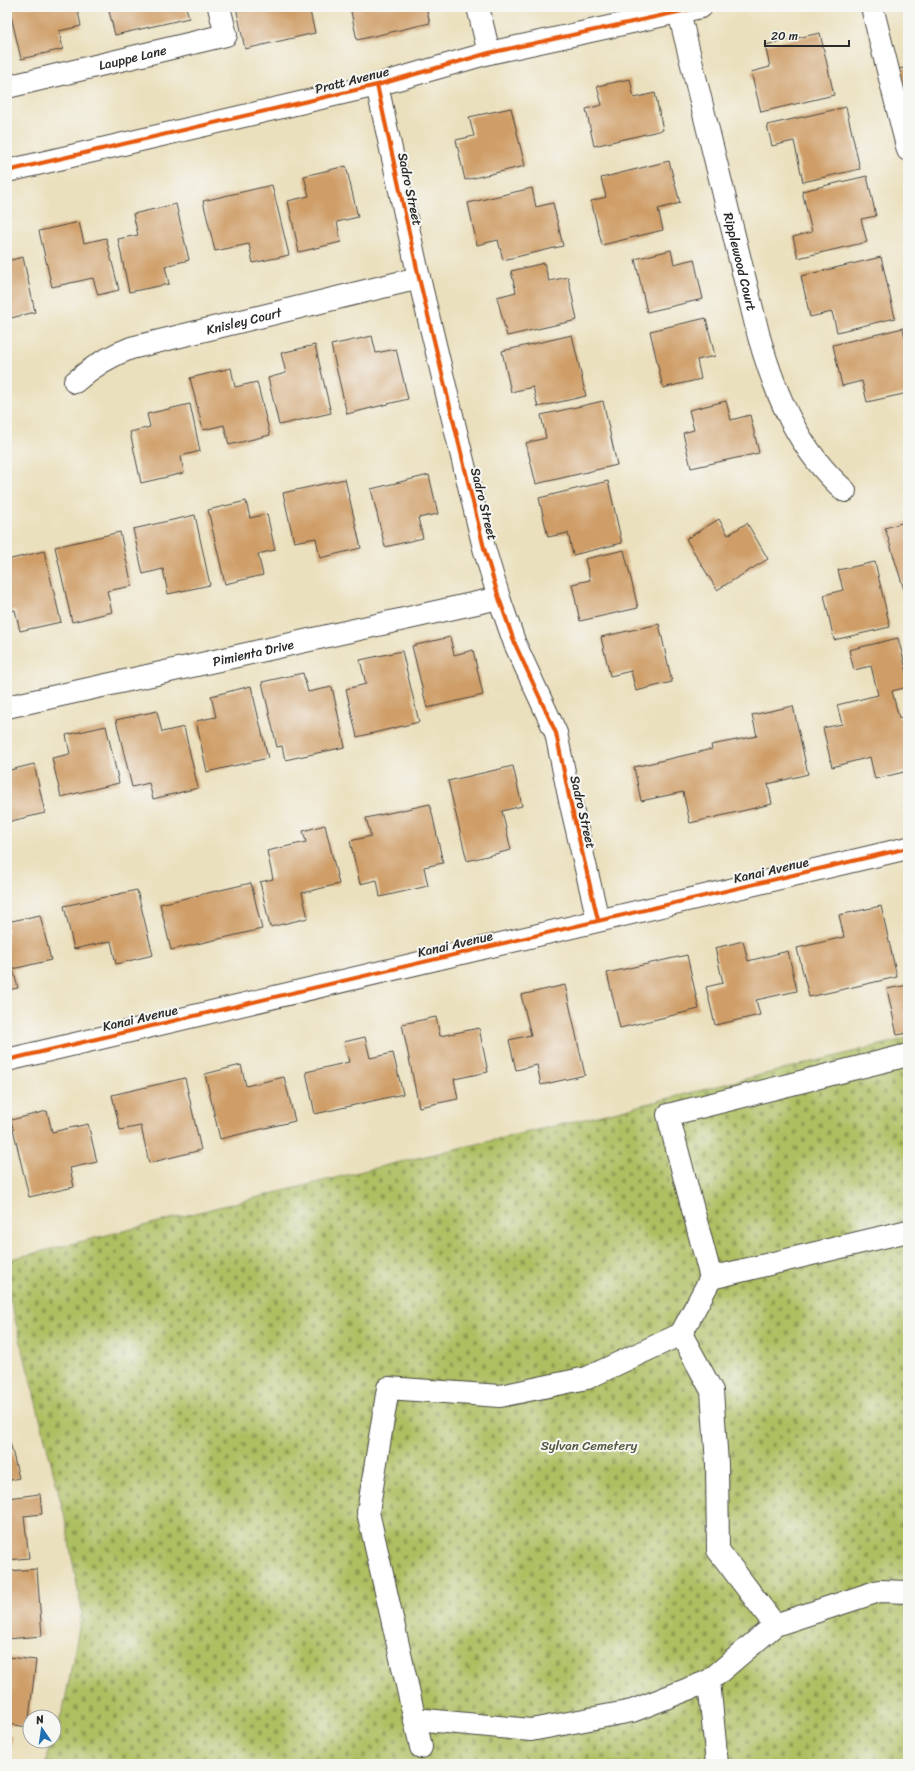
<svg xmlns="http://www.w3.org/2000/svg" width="915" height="1771" font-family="Sriracha,sans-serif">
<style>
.cemetery{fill:url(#cemetery-stones);stroke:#6c7546}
.building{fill:#cf9e68}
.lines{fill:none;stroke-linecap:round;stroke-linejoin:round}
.minor-casing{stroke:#484641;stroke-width:24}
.minor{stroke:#fff;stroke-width:22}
.cycleway-casing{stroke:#f6f6f2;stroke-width:6}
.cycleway{stroke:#e8590c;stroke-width:4}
.labels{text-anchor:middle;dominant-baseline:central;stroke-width:4;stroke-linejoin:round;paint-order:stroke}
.street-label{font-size:13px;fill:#2b2b2b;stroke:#f6f6f2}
.park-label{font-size:13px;fill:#52573c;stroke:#f6f6f2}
</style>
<defs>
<pattern id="cemetery-stones" width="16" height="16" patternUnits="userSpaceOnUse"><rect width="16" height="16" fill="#aebf62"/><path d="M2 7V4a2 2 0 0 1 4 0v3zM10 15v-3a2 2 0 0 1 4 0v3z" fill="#8e9b51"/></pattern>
</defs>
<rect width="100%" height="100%" fill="#f6f6f2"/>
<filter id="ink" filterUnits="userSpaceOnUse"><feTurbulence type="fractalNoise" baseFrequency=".025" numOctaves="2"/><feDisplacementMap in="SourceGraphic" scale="8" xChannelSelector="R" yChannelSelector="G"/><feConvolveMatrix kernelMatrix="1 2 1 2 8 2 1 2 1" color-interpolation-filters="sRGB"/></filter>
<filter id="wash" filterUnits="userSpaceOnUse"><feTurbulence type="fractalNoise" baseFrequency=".012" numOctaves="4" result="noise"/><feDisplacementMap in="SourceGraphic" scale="16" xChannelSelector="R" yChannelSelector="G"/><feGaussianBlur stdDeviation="0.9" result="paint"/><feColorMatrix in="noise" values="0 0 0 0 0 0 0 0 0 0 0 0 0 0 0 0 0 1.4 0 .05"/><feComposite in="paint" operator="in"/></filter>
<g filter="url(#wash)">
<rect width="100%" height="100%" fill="#ebe0bd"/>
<path class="cemetery" d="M908,1038v726h-863l7,-23h2v-5l10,-30 18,-94 -18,-98 -57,-227v-27l372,-93 235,-55z"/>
<g id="blocks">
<path class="building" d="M9,7h68l4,19 -22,5 4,18 -42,10z
M108,7h78l3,11 -74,17z
M236,7h73l6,26 -70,16z
M350,7h76l4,16 -73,17z
M820,33l14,62 -73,17 -10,-40 19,-5 -5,-22z
M908,67v60l-14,-57z
M630,79l4,19 21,-5 8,37 -69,16 -8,-37 16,-4 -5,-19z
M846,107l14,62 -57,13 -9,-41 -22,5 -5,-21z
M511,108l14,58 -60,14 -9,-40 18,-4 -5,-19z
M669,161l11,42 -22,6 5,21 -61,15 -11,-44 15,-4 -5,-19z
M346,166l12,51 -21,5 4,20 -42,10 -11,-51 21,-5 -5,-20z
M867,176l9,40 -15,3 6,23 -69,16 -5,-21 19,-5 -10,-41z
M272,185l17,70 -36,8 -4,-19 -34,7 -12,-50z
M532,188l4,19 17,-4 10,43 -60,14 -5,-20 -21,5 -9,-42z
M176,204l13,56 -24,6 4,18 -40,8 -11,-53 20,-4 -5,-21z
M79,222l5,21 22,-5 13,52 -21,5 -5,-17 -41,9 -13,-56z
M671,250l3,14 20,-5 9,40 -56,13 -12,-53z
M23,257l12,55 -28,7v-58z
M881,257l14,61 -58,14 -5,-20 -22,5 -9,-41z
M544,263l5,18 19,-4 9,43 -70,16 -10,-39 19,-5 -5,-21z
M706,318l9,38 -18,4 4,19 -38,9 -13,-57z
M903,328l5,23v42l-41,9 -5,-21 -20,5 -9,-41z
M572,335l14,61 -48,11 -5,-20 -22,5 -9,-41z
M372,336l4,17 20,-4 12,50 -61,15 -16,-69z
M315,345l16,68 -52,12 -11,-47 18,-5 -5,-20z
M231,368l4,19 22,-5 13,53 -41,10 -5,-20 -21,5 -13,-52z
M603,401l14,64 -81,19 -10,-41 20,-5 -5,-23z
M726,401l5,19 19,-5 9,38 -68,15 -8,-35 11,-3 -5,-20z
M190,404l10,47 -19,5 3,17 -43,10 -11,-51 20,-5 -3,-13z
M429,475l9,39 -20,4 5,20 -38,9 -14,-58z
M345,479l16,69 -41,10 -4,-20 -22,4 -11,-49z
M608,481l14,62 -49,12 -5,-22 -20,4 -9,-39z
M246,501l4,17 17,-4 8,36 -17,4 5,21 -38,9 -17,-74z
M195,515l15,70 -42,9 -5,-25 -20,5 -10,-45z
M719,519l9,16 19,-12 21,36 -51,31 -31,-51z
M908,521v82l-23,-75z
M120,532l12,54 -25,5 5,21 -40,10 -17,-75z
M624,550l14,58 -58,13 -8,-37 18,-4 -5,-21z
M44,551l17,71 -41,9 -5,-21 -8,2v-52z
M875,562l15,65 -56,13 -10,-45 19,-5 -5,-20z
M659,624l13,58 -36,9 -5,-20 -21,5 -9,-39z
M450,637l4,18 19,-5 10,45 -56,13 -15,-62z
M898,638l10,38v11l-16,4 7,27 9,-2v55l-33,8 -5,-22 -38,10 -9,-39 19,-4 -5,-19 41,-10 -7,-29 -17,4 -5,-20z
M402,651l17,71 -62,15 -11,-48 20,-5 -6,-24z
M303,673l5,19 24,-5 13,60 -60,13 -3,-14 -5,1 -15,-65z
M251,686l17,72 -61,14 -11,-51 20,-4 -5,-21z
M793,706l15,68 -40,10 4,20 -82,19 -7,-31 -42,9 -7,-34 78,-18 -1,-4 46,-9 -5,-21z
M157,711l5,21 22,-5 14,61 -45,11 -4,-16 -17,4 -16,-67z
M106,726l13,57 -58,14 -9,-39 18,-4 -4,-19z
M7,760l3,10 24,-6 11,49 -38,9z
M513,766l9,40 -20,5 9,39 -44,11 -19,-80z
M430,804l13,59 -19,4 4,19 -48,11 -3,-17 -17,4 -10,-43 21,-5 -5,-18z
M325,825l14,59 -37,9 6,25 -38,9 -10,-45 13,-3 -6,-28 39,-9 -3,-11z
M251,883l11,46 -91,21 -11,-46z
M137,890l16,65 -37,9 -5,-23 -37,8 -10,-43z
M881,906l16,71 -88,20 -12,-49 47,-11 -5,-22z
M40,915l11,45 -38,9 5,19 -11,2v-68z
M743,941l5,20 40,-10 9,40 -41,9 4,15 -45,10 -9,-38 17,-4 -8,-35z
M687,955l12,54 -79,19 -13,-55z
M565,985l20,90 -44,10 -4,-20 -21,5 -7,-30 22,-5 -10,-40z
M908,985v48l-11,2 -10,-46z
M436,1017l4,19 39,-8 9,44 -34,7 4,20 -39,8 -17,-83z
M365,1037l5,21 23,-5 10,41 -88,20 -9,-42 43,-10 -5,-20z
M241,1065l5,21 38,-9 11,44 -75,18 -15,-65z
M185,1078l16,72 -52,13 -8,-37 -21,4 -8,-35z
M47,1111l5,21 36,-8 9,38 -27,6 4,19 -45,10 -18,-77z
M7,1430l12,48 -12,3z
M40,1494l2,20 -18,2 5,42 -22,2v-62z
M37,1569l5,67 -35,3v-68z
M7,1657l29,3 -8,67 -21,-3z
M7,1736l5,1 -4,27h-1z"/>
</g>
</g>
<g filter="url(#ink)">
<use href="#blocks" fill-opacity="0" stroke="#484641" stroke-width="1"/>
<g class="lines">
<g class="minor-casing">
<g id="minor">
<path d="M478,7l11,46"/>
<path d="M872,7l36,143"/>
<path id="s1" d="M679,12l80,325c17,59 39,112 86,154"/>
<path d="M377,85l42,193 65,270 15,50 16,46 41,89 13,63 29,124"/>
<path id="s2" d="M7,87l219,-52 -7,-28"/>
<path d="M7,171l370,-86 112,-32 212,-46"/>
<path id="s3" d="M75,382c18,-16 34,-26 56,-34l288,-70"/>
<path id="s4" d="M7,707l492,-109"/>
<path d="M908,1055l-240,60 43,163 197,-47"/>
<path d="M7,1060l901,-212"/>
<path d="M711,1278l-30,56 31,57 5,73 1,86 57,75 104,-34 29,1"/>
<path d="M709,1681l66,-56"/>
<path d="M415,1719l116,11 101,-19 77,-30 8,83"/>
<path d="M421,1747l-53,-235 20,-124 112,8 87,-18 94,-44"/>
</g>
</g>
<use href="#minor" class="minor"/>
<g class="cycleway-casing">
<path id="cycleway" d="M377,85l42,193 65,270 15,50 16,46 41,89 13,63 29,124
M7,171l370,-86 112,-32 212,-46
M7,1060l901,-212"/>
</g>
<use href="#cycleway" class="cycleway"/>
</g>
</g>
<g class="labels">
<g class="street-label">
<text stroke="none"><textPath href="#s2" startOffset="129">Lauppe Lane</textPath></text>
<text transform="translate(352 80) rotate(-14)">Pratt Avenue</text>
<text transform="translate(410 189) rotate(78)">Sadro Street</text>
<text stroke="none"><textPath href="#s1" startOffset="257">Ripplewood Court</textPath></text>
<text stroke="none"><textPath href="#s3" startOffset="182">Knisley Court</textPath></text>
<text transform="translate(484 504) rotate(76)">Sadro Street</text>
<text stroke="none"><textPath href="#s4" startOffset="252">Pimienta Drive</textPath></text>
<text transform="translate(583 812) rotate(77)">Sadro Street</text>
<text transform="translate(771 870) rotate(-13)">Kanai Avenue</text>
<text transform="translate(455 944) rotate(-13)">Kanai Avenue</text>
<text transform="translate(140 1018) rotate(-13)">Kanai Avenue</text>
</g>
<g class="park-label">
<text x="589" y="1445">Sylvan Cemetery</text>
</g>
</g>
<rect width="915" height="1771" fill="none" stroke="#f6f6f2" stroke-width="24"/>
<g transform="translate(42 1729) rotate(347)"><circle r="19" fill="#f6f6f2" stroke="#a5a5a2"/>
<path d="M0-3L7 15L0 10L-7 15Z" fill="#1f6fb2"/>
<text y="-6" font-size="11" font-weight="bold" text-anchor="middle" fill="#2b2b2b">N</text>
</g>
<path d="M765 40v6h84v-6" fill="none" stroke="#2b2b2b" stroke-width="2"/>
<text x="771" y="40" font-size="12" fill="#2b2b2b" stroke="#f6f6f2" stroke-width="3" paint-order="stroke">20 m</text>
</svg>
